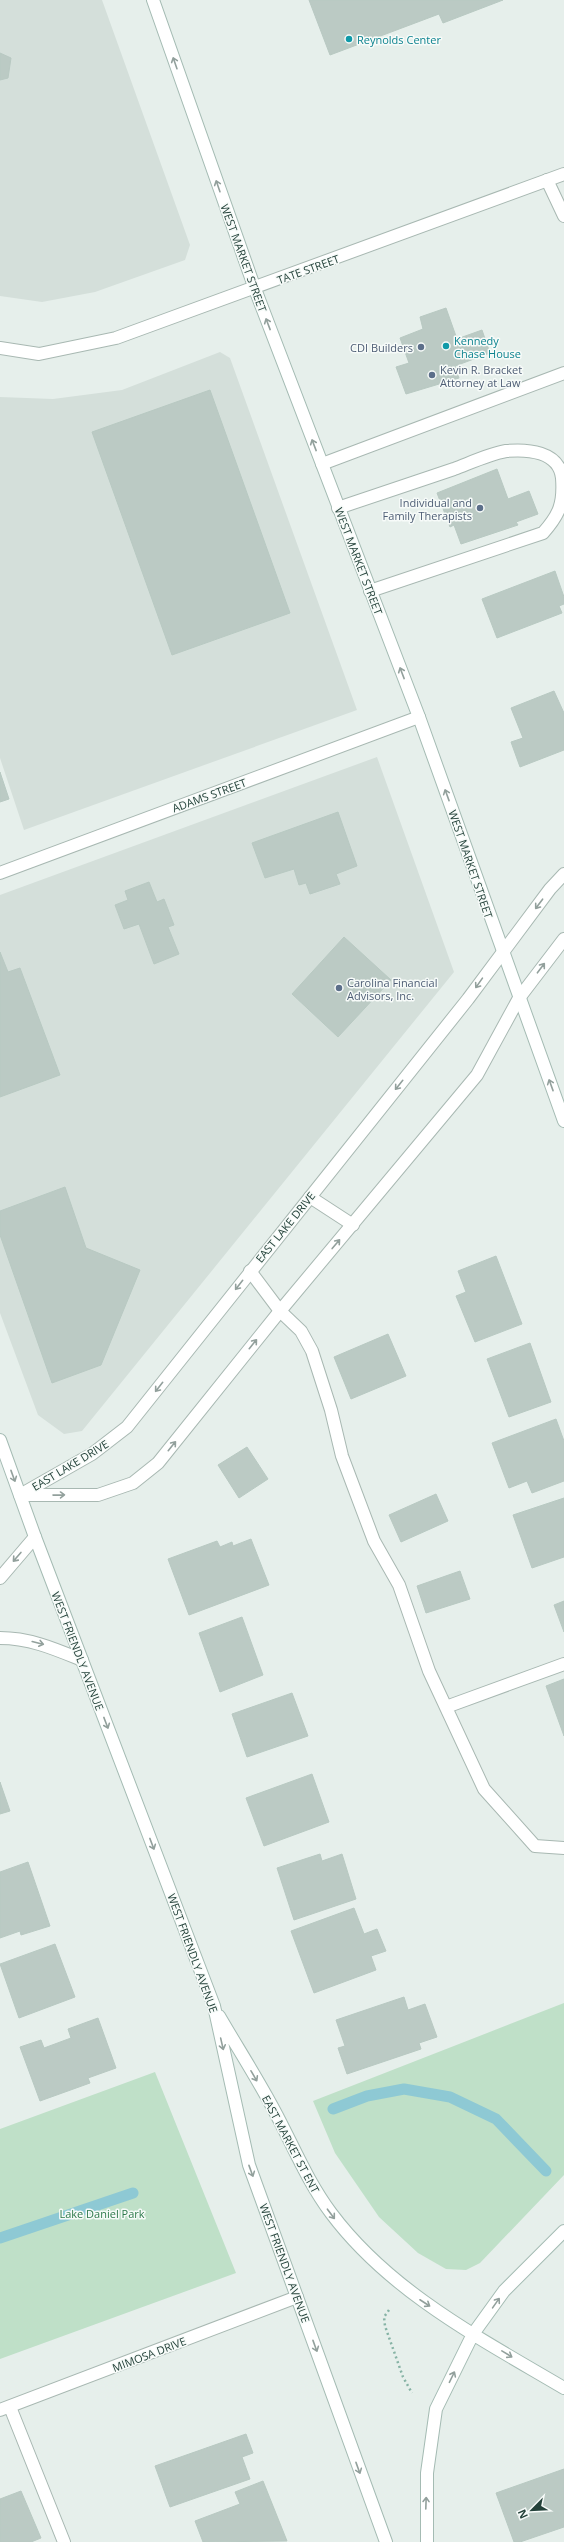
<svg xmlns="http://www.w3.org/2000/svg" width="564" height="2542" font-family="'Open Sans',sans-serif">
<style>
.built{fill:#d4dfda}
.green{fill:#bfe0c8}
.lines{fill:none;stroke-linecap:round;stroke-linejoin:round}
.stream{stroke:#8ec9d4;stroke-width:11}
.building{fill:#bbcac4;stroke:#b8c9c2}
.service-casing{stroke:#a8b8b2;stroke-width:14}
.minor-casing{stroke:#a8b8b2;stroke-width:14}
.tertiary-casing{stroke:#a8b8b2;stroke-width:14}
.secondary-casing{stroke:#a4bbb3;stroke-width:14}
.path{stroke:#86b3a5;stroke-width:2.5;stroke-dasharray:2 3;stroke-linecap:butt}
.service{stroke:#fff;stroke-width:12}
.minor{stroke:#fff;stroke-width:12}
.tertiary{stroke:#fff;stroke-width:12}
.secondary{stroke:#fff;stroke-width:12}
.oneway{stroke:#92a09c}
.culture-dot{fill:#0f9aa8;stroke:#f7fbf9;stroke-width:1.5}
.service-dot{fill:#5c6f8a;stroke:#f7fbf9;stroke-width:1.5}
.labels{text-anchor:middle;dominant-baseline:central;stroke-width:3;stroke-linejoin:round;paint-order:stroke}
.culture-label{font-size:11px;fill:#0d838f;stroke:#f7fbf9;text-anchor:start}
.street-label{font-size:11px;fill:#24423a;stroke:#f7fbf9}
.service-label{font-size:11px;fill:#4e5e75;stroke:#f7fbf9;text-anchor:end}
.park-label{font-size:11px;fill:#2d7a4b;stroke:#f7fbf9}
</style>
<rect width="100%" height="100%" fill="#e6efeb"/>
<path class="built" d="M0,0h102l88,245 -5,15 -90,32 -53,10 -42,-6z
M220,352l10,6 127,352 -333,120 -24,-72v-361l53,2 69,-9z
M377,757l77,215 -372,459 -18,3 -26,-19 -38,-102v-418z"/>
<path class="green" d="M564,2003v172l-84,88 -14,7 -20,-1 -28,-16 -39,-36 -44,-64 -22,-52z
M155,2072l81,201 -236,86v-230z"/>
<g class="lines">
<path class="stream" d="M333,2109l34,-13 37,-7 46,8 46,22 50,52
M0,2238l133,-45"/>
</g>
<path class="building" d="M309,0h194l-60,23 -4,-9 -109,41z
M0,53l11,5 -3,20 -8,2z
M446,308l11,31 25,-9 8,23 -35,13 4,12 -53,16 -10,-27 13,-4 -9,-25 23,-9 -3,-12z
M210,390l80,223 -118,42 -80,-223z
M497,469l11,30 21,-8 9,23 -22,8 2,3 -57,19 -7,-19 -4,2 -13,-34z
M555,571l9,26v7l-5,2 3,7 -65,25 -15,-39z
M554,691l10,22v37l-44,17 -9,-25 12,-4 -12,-30z
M0,772l9,27 -9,3z
M338,812l19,54 -21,8 4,10 -30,10 -4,-11 -7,2 -5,-16 -29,9 -13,-35z
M149,882l8,20 7,-3 10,26 -6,2 11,27 -25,10 -15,-40 -15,5 -9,-24 13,-5 -3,-9z
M344,937l47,43 -53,57 -46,-43z
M0,952l8,20 12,-4 40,107 -60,22z
M65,1187l21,61 54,22 -39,95 -49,18 -52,-148v-24z
M496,1256l26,68 -47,18 -19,-46 10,-4 -8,-21z
M388,1334l18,42 -55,23 -17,-42z
M530,1343l21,59 -42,15 -22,-58z
M556,1419l8,22v40l-32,12 -5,-12 -18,7 -17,-45z
M247,1447l21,32 -29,19 -21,-33z
M436,1494l12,27 -47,21 -12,-27z
M564,1498v59l-32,11 -19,-53z
M251,1539l18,46 -80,30 -21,-56 49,-18 3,6 12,-5 1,4z
M460,1571l10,28 -44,14 -9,-27z
M564,1601v31l-10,-27z
M242,1617l21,58 -43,17 -21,-59z
M564,1679v57l-18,-50z
M292,1693l16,43 -61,21 -15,-43z
M312,1774l17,48 -65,24 -18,-48z
M0,1782l10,29 -10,3z
M320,1854l2,7 20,-7 14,45 -62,21 -17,-52z
M28,1862l22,64 -29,9 -1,-4 -20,7v-66z
M354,1908l10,26 13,-5 9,22 -15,5 5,14 -62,23 -23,-62z
M55,1944l20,53 -56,21 -19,-54z
M404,1997l4,13 17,-6 12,33 -18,6 2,6 -74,25 -9,-26 7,-2 -9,-26z
M98,2018l18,50 -28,10 2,5 -50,18 -20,-54 21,-7 3,8 27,-10 -3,-9z
M246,2434l7,19 -11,4 8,22 -80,28 -15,-41z
M564,2469v58l-44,15h-6l-18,-49z
M263,2481l24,60 -84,1 -8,-21 45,-17 -5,-12z
M21,2491l20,47 -10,4h-31v-43z"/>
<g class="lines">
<g class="service-casing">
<path id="service" d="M547,180l17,36
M322,464l242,-91
M338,508c39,-13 77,-26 116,-39 16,-6 35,-15 52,-18 21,-2 53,0 56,27 2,26 -3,37 -19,55l-173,58
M310,1197l43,28
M250,1271l30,40 21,20 11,20 19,59 11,46 32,85 25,44 30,86 55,118 51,57 29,2
M446,1707l118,-43
M10,2407l54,135"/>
</g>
<g class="minor-casing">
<path id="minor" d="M0,873l419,-156
M20,1495l72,-41 35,-27 341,-428 82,-110 14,-15
M22,1495h76l35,-12 25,-20 122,-152 197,-236 42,-77 45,-59
M0,1578l35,-41
M0,1638c30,0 55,11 82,22
M0,2410l297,-113"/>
</g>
<g class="tertiary-casing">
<path id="tertiary" d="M0,348l39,6 77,-16 448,-164"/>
</g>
<g class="secondary-casing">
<path id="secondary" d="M153,0l102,289 164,428 145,404
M0,1440l35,97 179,469 35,159 137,377
M219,2016c18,31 38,62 55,94 19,35 33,71 57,103 59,79 150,126 233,175
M427,2542v-69l9,-64 37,-75 31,-43 60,-60"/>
</g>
<path class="path" d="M389,2310l-5,7 1,9 18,51 9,16"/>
<use href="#service" class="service"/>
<use href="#minor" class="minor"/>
<use href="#tertiary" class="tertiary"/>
<use href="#secondary" class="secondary"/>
</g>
<defs><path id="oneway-shaft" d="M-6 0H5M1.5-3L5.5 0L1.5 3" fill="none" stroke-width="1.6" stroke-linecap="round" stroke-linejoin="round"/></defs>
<g class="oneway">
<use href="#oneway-shaft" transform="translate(175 63) rotate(-109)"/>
<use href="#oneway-shaft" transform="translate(218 186) rotate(-109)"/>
<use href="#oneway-shaft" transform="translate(268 324) rotate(-111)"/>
<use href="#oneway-shaft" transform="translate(314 445) rotate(-111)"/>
<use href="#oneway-shaft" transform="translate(402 673) rotate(-111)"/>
<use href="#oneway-shaft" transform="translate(447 795) rotate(-110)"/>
<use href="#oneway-shaft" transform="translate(539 904) rotate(127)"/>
<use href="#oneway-shaft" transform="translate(541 968) rotate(-53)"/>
<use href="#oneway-shaft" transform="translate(479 983) rotate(125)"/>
<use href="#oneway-shaft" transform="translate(399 1085) rotate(129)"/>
<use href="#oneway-shaft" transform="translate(551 1085) rotate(-110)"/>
<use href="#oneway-shaft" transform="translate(336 1244) rotate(-50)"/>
<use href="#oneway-shaft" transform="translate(239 1285) rotate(128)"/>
<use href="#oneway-shaft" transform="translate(253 1344) rotate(-51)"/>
<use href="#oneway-shaft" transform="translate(159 1387) rotate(128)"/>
<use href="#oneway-shaft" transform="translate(172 1446) rotate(-51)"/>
<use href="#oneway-shaft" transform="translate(13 1476) rotate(70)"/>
<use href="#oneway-shaft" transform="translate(59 1495) rotate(-1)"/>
<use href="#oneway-shaft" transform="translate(17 1557) rotate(131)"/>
<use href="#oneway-shaft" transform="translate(38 1643) rotate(14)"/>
<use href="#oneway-shaft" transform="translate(106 1723) rotate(69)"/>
<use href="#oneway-shaft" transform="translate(152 1844) rotate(69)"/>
<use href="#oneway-shaft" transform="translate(222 2044) rotate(77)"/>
<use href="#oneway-shaft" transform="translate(254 2076) rotate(60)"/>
<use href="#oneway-shaft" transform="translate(251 2171) rotate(70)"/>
<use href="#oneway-shaft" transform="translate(331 2214) rotate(53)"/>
<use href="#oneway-shaft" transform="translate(425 2303) rotate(33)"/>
<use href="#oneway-shaft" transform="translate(496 2303) rotate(-55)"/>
<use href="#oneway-shaft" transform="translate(315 2346) rotate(70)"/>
<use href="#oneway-shaft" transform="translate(507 2354) rotate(31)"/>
<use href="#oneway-shaft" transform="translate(452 2377) rotate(-64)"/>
<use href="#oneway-shaft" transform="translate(358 2468) rotate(70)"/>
<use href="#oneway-shaft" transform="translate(426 2503) rotate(-88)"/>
</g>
<g class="culture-dot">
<circle cx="349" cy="39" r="4"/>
<circle cx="446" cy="346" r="4"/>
</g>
<g class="service-dot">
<circle cx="421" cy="347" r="4"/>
<circle cx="432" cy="375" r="4"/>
<circle cx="480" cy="508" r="4"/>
<circle cx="339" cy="988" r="4"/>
</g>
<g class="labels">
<g class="culture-label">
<text x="357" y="39">Reynolds Center</text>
<text x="454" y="340">Kennedy<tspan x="454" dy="13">Chase House</tspan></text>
</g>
<g class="street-label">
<text transform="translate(244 258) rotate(70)">WEST MARKET STREET</text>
<text transform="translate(308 269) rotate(-20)">TATE STREET</text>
<text transform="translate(359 561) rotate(69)">WEST MARKET STREET</text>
<text transform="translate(209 795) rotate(-20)">ADAMS STREET</text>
<text transform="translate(471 864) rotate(71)">WEST MARKET STREET</text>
<text transform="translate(285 1227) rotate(-51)">EAST LAKE DRIVE</text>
<text transform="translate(70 1465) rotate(-31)">EAST LAKE DRIVE</text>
<text transform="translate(78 1651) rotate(69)">WEST FRIENDLY AVENUE</text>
<text transform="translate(193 1953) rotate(70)">WEST FRIENDLY AVENUE</text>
<text transform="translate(291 2144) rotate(62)">EAST MARKET ST ENT</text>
<text transform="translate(285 2263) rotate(70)">WEST FRIENDLY AVENUE</text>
<text transform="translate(149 2354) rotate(-21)">MIMOSA DRIVE</text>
</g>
<g class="service-label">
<text x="413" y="347">CDI Builders</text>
<text x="440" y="369" text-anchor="start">Kevin R. Bracket<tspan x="440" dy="13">Attorney at Law</tspan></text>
<text x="472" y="502">Individual and<tspan x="472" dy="13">Family Therapists</tspan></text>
<text x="347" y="982" text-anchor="start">Carolina Financial<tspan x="347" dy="13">Advisors, Inc.</tspan></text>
</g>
<g class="park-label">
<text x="102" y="2213">Lake Daniel Park</text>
</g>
</g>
<g transform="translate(532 2510) rotate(246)" stroke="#f7fbf9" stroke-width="3" paint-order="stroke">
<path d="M0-3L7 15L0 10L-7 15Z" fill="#24423a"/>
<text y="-6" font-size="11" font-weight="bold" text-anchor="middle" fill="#24423a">N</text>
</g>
</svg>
